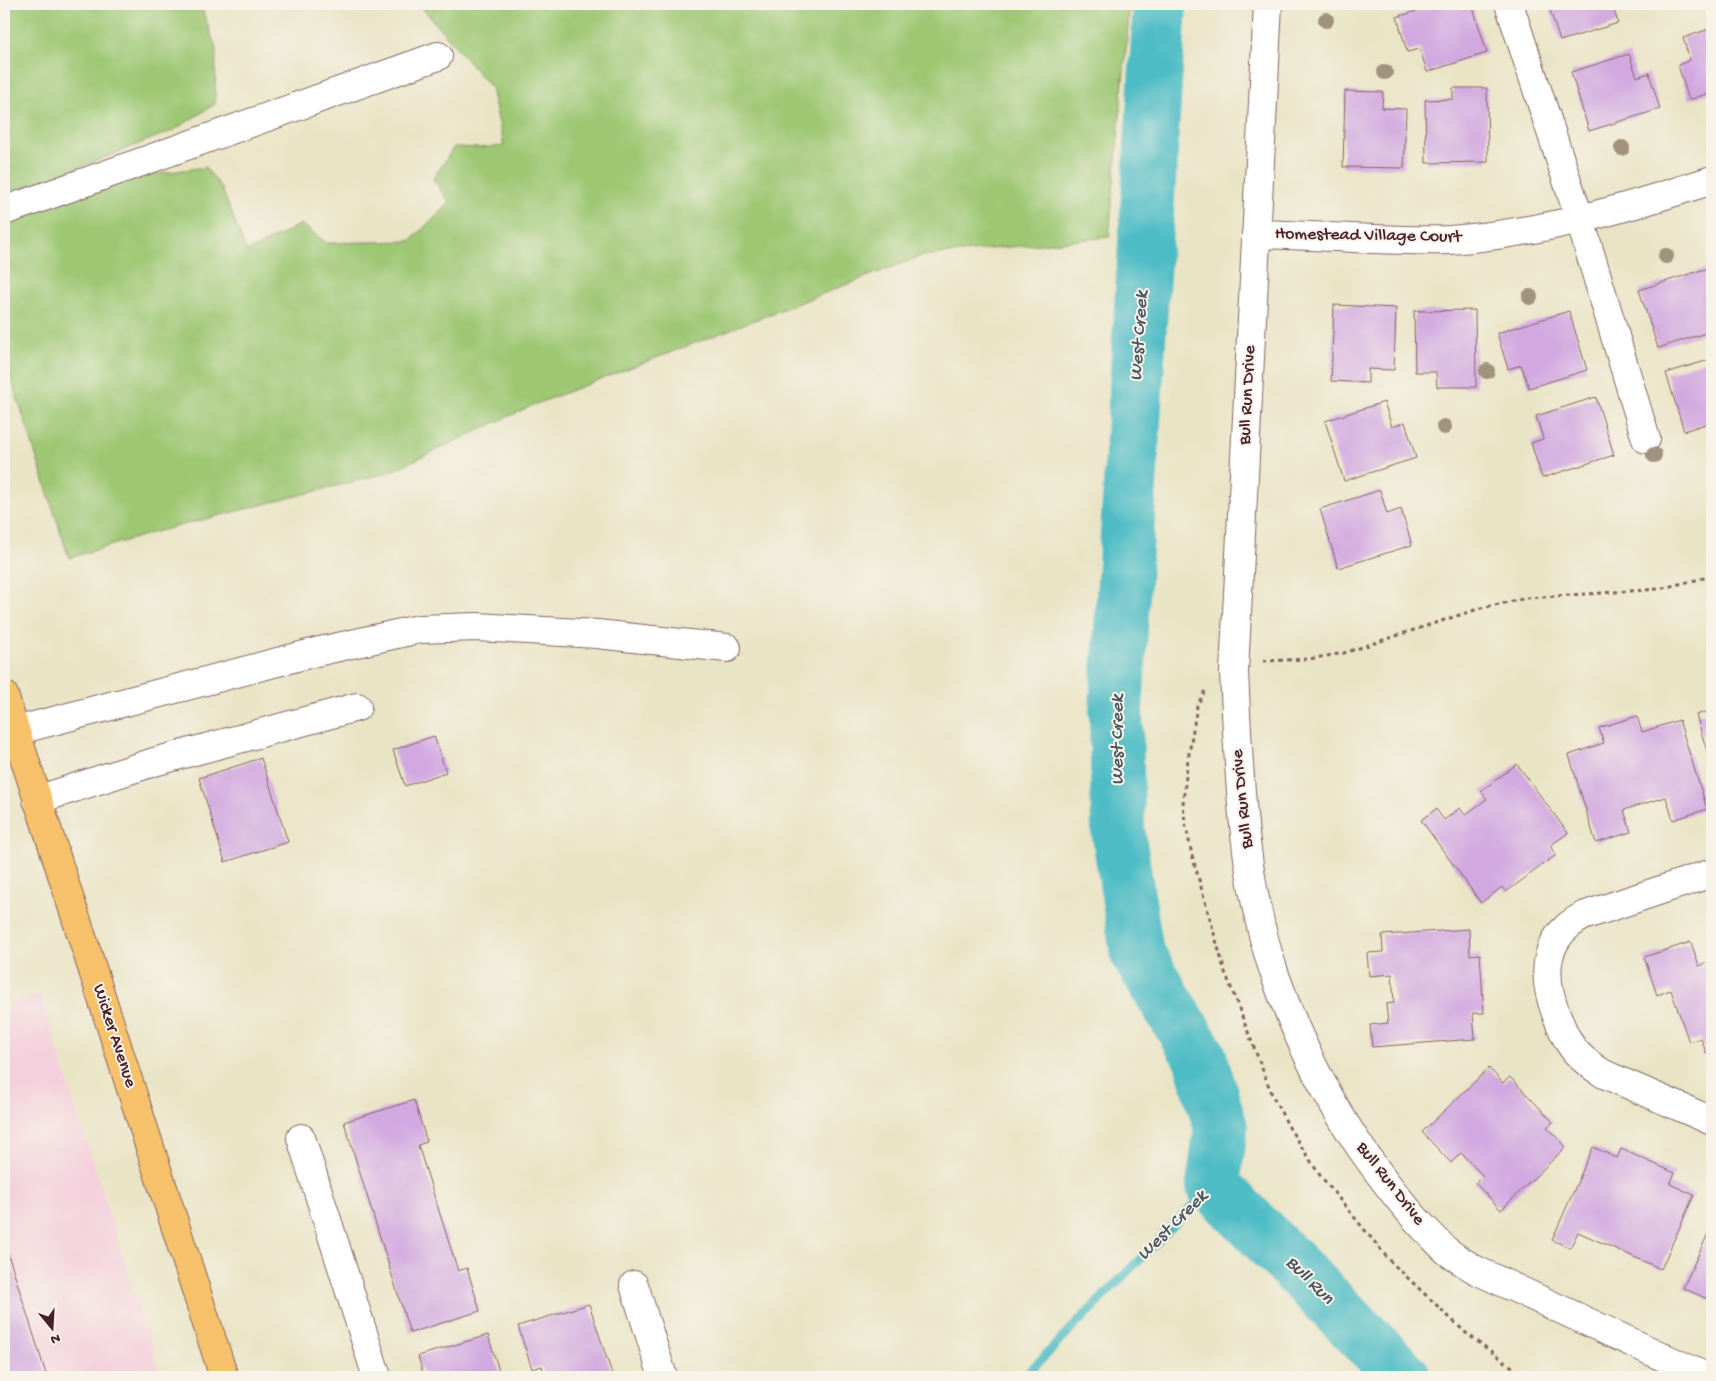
<svg xmlns="http://www.w3.org/2000/svg" width="1716" height="1381" font-family="'Gochi Hand',sans-serif">
<style>
.built{fill:#f4cfdc}
.green{fill:#9dc773;stroke:#74734f}
.lines{fill:none;stroke-linecap:round;stroke-linejoin:round}
.stream{stroke:#4ebcc5;stroke-width:9}
.river{stroke:#4ebcc5;stroke-width:54}
.building{fill:#d2a8e0}
.minor-casing{stroke:#826461;stroke-width:30}
.highway-casing{stroke:#826461;stroke-width:30}
.path{stroke:#826461;stroke-width:3;stroke-dasharray:4 4;stroke-linecap:butt}
.minor{stroke:#fff;stroke-width:28}
.highway{stroke:#f6c16b;stroke-width:28}
.tree{fill:#a0937d}
.labels{text-anchor:middle;dominant-baseline:central;stroke-width:4;stroke-linejoin:round;paint-order:stroke}
.street-label{font-size:18px;fill:#4a1f2b;stroke:#f7f3e8}
.water-label{font-size:19px;font-style:italic;fill:#4b5661;stroke:#f7f3e8}
</style>
<rect width="100%" height="100%" fill="#f7f3e8"/>
<filter id="ink" filterUnits="userSpaceOnUse"><feTurbulence type="fractalNoise" baseFrequency=".02" numOctaves="2"/><feDisplacementMap in="SourceGraphic" scale="10" xChannelSelector="R" yChannelSelector="G"/><feConvolveMatrix kernelMatrix="1 2 1 2 8 2 1 2 1" color-interpolation-filters="sRGB"/></filter>
<filter id="wash" filterUnits="userSpaceOnUse"><feTurbulence type="fractalNoise" baseFrequency=".0096" numOctaves="4" result="noise"/><feDisplacementMap in="SourceGraphic" scale="20" xChannelSelector="R" yChannelSelector="G"/><feGaussianBlur stdDeviation="1.12" result="paint"/><feColorMatrix in="noise" values="0 0 0 0 0 0 0 0 0 0 0 0 0 0 0 0 0 1.4 0 .05"/><feComposite in="paint" operator="in"/></filter>
<g filter="url(#wash)">
<rect width="100%" height="100%" fill="#eae4c6"/>
<path class="built" d="M40,995l121,382h-157v-372z"/>
<path class="green" d="M4,4h196l16,44 -1,56 -41,26 -141,56 -29,6z
M419,4h711l-21,233 -188,19 -390,150 -144,67 -232,59 -86,26 -65,-202v-131l45,-19 100,-31 56,-8 16,20 26,65 54,-28 26,19 83,-2 40,-38 -17,-24 21,-32 25,1 25,-2 -13,-58z"/>
<g class="lines">
<path class="stream" d="M1024,1377l189,-192"/>
<path class="river" d="M1160,4l-44,705 2,121 19,123 63,104 21,71 -8,57 191,192"/>
</g>
<g id="blocks">
<path class="building" d="M1439,4h33l15,49 -60,19 -7,-23 -13,3 -10,-35z
M1548,4h64l6,19 -58,18z
M1712,28v64l-23,8 -11,-35 12,-5 -7,-22z
M1629,54l8,23 12,-4 11,36 -71,22 -18,-59z
M1453,88h34l1,74 -62,1 -1,-63 28,-1z
M1345,91l38,1 -1,16 24,1 -2,59 -61,-1z
M1711,267l1,5v33l-3,1 3,10v15l-54,17 -19,-58z
M1334,305l62,3 -2,62 -26,-1v14l-37,-2z
M1475,310l1,77h-39l-1,-15h-21l-1,-61z
M1569,311l18,59 -58,18 -8,-23 -13,4 -11,-36z
M1712,359v63l-28,9 -18,-58z
M1596,397l18,58 -72,23 -11,-35 12,-4 -7,-23z
M1384,402l8,25 13,-5 11,36 -72,23 -19,-60z
M1380,490l7,24 14,-5 11,36 -74,23 -18,-59z
M1712,710v58l-16,-53z
M1637,716l5,16 37,-12 28,89 -34,11 -7,-23 -42,13 7,22 -35,11 -27,-88 35,-12 -5,-15z
M434,736l12,36 -41,14 -12,-36z
M261,758l27,84 -63,20 -26,-84z
M1517,764l51,69 -18,13 6,9 -50,37 -4,-5 -21,16 -60,-83 15,-11 8,11 16,-12 5,7 22,-16 -6,-8z
M1469,929l1,26 10,-1 4,59h-11l2,26 -103,8 -2,-22 18,-2 -2,-19 8,-1 -2,-29 -23,2 -2,-23 16,-1 -1,-17z
M1691,942l8,24 13,-5v90l-6,2 -5,-15 -12,4 -18,-52 -14,5 -13,-38z
M1489,1068l14,15 7,-6 43,45 -6,5 19,20 -65,63 -26,-27 8,-7 -22,-23 -10,10 -29,-31z
M414,1100l13,42 -9,3 40,126 9,-3 13,43 -70,22 -66,-211z
M1593,1147l24,11 4,-9 54,24 -5,11 24,11 -33,74 -83,-37 -8,16 -18,-8z
M1712,1225v76l-29,-13z
M4,1241l43,136h-43z
M589,1304l24,73h-68l-3,-11 -10,3 -14,-43z
M488,1335l13,42h-77l-6,-21z"/>
</g>
</g>
<g filter="url(#ink)">
<use href="#blocks" fill-opacity="0" stroke="#826461" stroke-width="1"/>
<g class="lines">
<g class="minor-casing">
<path id="minor" d="M1268,4l-34,668c5,100 8,208 41,303 21,61 49,118 85,172 21,30 43,60 69,86 6,6 12,13 18,18 9,7 19,13 29,19l230,107
M1509,4l71,216 66,219
M4,211l434,-155
M1256,234c39,1 79,3 118,5 25,1 50,2 76,1 90,-6 177,-32 262,-60
M15,731l301,-79 103,-23 58,-2 120,7 130,14
M37,800l117,-38 203,-55
M1712,873l-129,43c-5,3 -11,6 -16,11 -27,24 -22,59 -10,89 11,30 19,41 47,58l108,47
M301,1138l76,239
M634,1285l29,92"/>
</g>
<g class="highway-casing">
<path id="highway" d="M4,695l220,682"/>
</g>
<path class="path" d="M1263,661l46,-2 35,-6 137,-45 46,-10 132,-9 53,-13
M1205,691l-8,15 -10,60 -4,38 2,18 7,33 33,117 48,125 17,32 29,45 71,87 76,72 60,44"/>
<use href="#minor" class="minor"/>
<use href="#highway" class="highway"/>
</g>
<g class="tree">
<circle cx="1326" cy="20" r="8"/>
<circle cx="1385" cy="72" r="8"/>
<circle cx="1622" cy="148" r="8"/>
<circle cx="1666" cy="256" r="8"/>
<circle cx="1530" cy="297" r="8"/>
<circle cx="1487" cy="371" r="8"/>
<circle cx="1444" cy="427" r="8"/>
<circle cx="1654" cy="455" r="8"/>
</g>
</g>
<g class="labels">
<g class="street-label">
<text transform="translate(1368 236) rotate(1)">Homestead Village Court</text>
<text transform="translate(1248 395) rotate(-87)">Bull Run Drive</text>
<text transform="translate(1243 799) rotate(-96)">Bull Run Drive</text>
<text transform="translate(114 1036) rotate(72)">Wicker Avenue</text>
<text transform="translate(1390 1184) rotate(52)">Bull Run Drive</text>
</g>
<g class="water-label">
<text transform="translate(1140 336) rotate(-86)">West Creek</text>
<text transform="translate(1118 740) rotate(-90)">West Creek</text>
<text transform="translate(1173 1226) rotate(-45)">West Creek</text>
<text transform="translate(1309 1281) rotate(45)">Bull Run</text>
</g>
</g>
<rect width="1716" height="1381" fill="none" stroke="#f7f3e8" stroke-width="20"/>
<g transform="translate(52 1328) rotate(162)" stroke="#f7f3e8" stroke-width="4" paint-order="stroke">
<path d="M0-4L9 19L0 12L-9 19Z" fill="#4a1f2b"/>
<text y="-8" font-size="14" font-weight="bold" text-anchor="middle" fill="#4a1f2b">N</text>
</g>
</svg>
